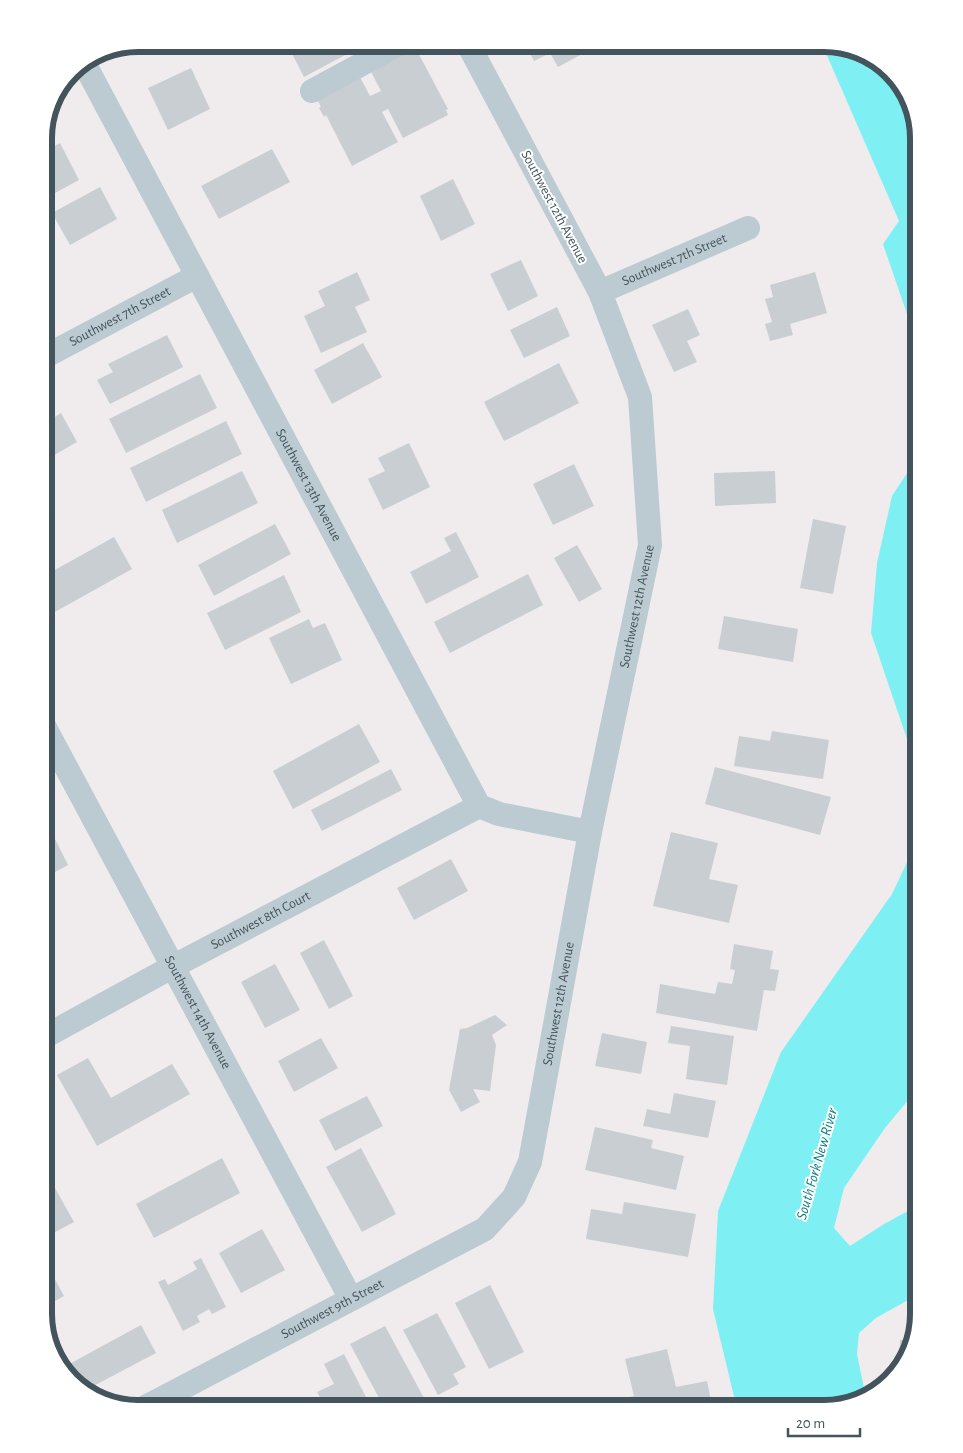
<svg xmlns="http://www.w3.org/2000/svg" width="963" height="1453" font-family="'Alegreya Sans',sans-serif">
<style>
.water{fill:#7ef0f4}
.building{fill:#c8ced2}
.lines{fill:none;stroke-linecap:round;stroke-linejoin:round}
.minor{stroke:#bbcbd1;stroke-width:24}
.labels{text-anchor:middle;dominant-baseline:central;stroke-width:4;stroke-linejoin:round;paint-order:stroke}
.street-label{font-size:14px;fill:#43545c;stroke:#fff}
.water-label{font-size:15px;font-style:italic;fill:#057d82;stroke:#fff}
.rim{fill:none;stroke:#43545c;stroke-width:6}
</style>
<rect width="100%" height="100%" fill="#f0eced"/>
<path class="water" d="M822,44h9l41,13 35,34 12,47v211l-36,-105 16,-23z
M919,455v332l-12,-48 -36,-106 6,-70 15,-67z
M919,837v250l-34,41 -41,60 -10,40 16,18 34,-22 35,-19v89l-43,24 -17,15 -2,21 9,44 -41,11h-88l-24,-100 5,-98 63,-159 111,-158z"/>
<path class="building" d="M287,44h55l5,10 -43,23z
M525,44h76l-43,23 -8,-14 -16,8z
M415,47l33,62 -2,1 2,5 -45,23 -15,-29 -6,3 16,30 -46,24 -26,-51 -2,2 -5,-9 2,-1 -4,-8 43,-22 10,19 11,-5 -11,-21z
M191,68l19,41 -42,21 -20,-42z
M60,143l19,37 -35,19v-47z
M272,149l18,33 -71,37 -18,-33z
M453,179l22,45 -34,17 -21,-45z
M100,187l17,32 -47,26 -18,-32z
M521,260l17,36 -30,15 -18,-37z
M357,272l13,28 -15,7 12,25 -46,21 -17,-37 21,-10 -7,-15z
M815,272l12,41 -37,11 3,11 -23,6 -5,-17 7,-2 -7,-23 8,-2 -3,-12z
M557,307l13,29 -46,22 -14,-28z
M688,309l12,26 -13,6 10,21 -23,10 -22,-47z
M167,335l16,32 -73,37 -13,-24 16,-8 -5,-8z
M363,343l19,34 -50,27 -18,-34z
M559,363l20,40 -75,38 -20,-39z
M200,374l17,34 -91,45 -17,-34z
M47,407l6,11 8,-5 16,29 -33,19v-53z
M226,421l16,33 -96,48 -16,-34z
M409,443l21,44 -47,23 -15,-31 17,-8 -7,-13z
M574,464l20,42 -41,19 -20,-41z
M242,471l16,32 -81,40 -15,-33z
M775,471l1,32 -61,3 -1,-33z
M813,519l33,7 -13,68 -33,-6z
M275,524l16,30 -77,42 -16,-31z
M456,532l23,45 -53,27 -16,-32 41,-21 -7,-13z
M114,537l18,32 -88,49v-42z
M577,545l25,44 -23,13 -25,-44z
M528,574l15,31 -93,48 -16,-31z
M284,575l17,37 -76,38 -18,-37z
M724,616l74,13 -5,33 -75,-13z
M309,619l4,9 12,-5 17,37 -51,24 -22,-46z
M359,724l21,38 -87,47 -20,-38z
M772,731l57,9 -6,39 -89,-13 5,-30 31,5z
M715,767l116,30 -11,38 -115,-31z
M391,769l11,21 -80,41 -11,-21z
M48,825l20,40 -24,13v-51z
M671,832l47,11 -9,36 29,6 -9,38 -76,-17z
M451,859l17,32 -54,29 -17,-32z
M324,940l29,56 -24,13 -29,-56z
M734,944l39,7 -3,18 9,1 -4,21 -11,-1 -7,41 -101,-18 4,-29 55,10 3,-12 14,2 3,-14 -5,-1z
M275,964l25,46 -35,18 -24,-46z
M495,1015l12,10 -15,10 4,10 -6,46 -17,-2 7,13 -19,10 -12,-22 11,-61 7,-1z
M671,1026l63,10 -7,49 -41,-6 4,-33 -22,-3z
M602,1033l45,9 -6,32 -46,-8z
M321,1038l17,30 -44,24 -16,-31z
M88,1058l23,40 61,-34 18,30 -93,52 -40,-71z
M674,1093l42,8 -8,37 -65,-12 4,-17 23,5z
M367,1096l16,30 -48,25 -16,-31z
M919,1115v17l-8,-11z
M595,1127l58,13 -2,8 33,8 -8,34 -91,-20z
M361,1148l35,66 -34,18 -36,-65z
M222,1158l18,35 -86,45 -18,-34z
M55,1188l19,34 -30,16v-44z
M624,1202l72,12 -8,43 -102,-18 5,-30 31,5z
M262,1229l23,41 -44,23 -22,-40z
M201,1258l25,49 -14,7 -3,-5 -12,7 3,6 -17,9 -25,-49 7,-3 3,6 29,-16 -4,-7z
M44,1259l20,37 -20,11z
M490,1285l34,67 -35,17 -34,-66z
M437,1313l29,54 -13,7 6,10 -21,11 -35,-65z
M141,1325l15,28 -72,38 -22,-23z
M385,1326l45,83h-45l-35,-65z
M900,1340l12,1 -6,21 -7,8z
M667,1349l9,38 31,-6 5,24 -17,4h-72l-2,-10 13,-3 -9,-37z
M344,1354l24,47 -16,8h-26l-9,-17 17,-8 -10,-20z"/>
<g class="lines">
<g class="minor">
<path id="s1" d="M84,63l395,743 20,8 91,18"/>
<path d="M312,91l87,-47"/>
<path id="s2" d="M600,292l148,-64"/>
<path id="s3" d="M44,357l153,-81"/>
<path id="s4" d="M44,726l307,573"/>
<path id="s5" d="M44,1037l128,-70 307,-161"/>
<path id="s6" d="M142,1409l343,-180 29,-32 16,-35 60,-330 60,-287 -10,-148 -40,-105 -132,-248"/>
</g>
</g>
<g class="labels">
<g class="street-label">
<text transform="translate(554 207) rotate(62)">Southwest 12th Avenue</text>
<text stroke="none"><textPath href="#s2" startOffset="81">Southwest 7th Street</textPath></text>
<text stroke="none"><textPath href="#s3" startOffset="86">Southwest 7th Street</textPath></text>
<text stroke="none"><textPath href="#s1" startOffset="478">Southwest 13th Avenue</textPath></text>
<text stroke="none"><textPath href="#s6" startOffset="1035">Southwest 12th Avenue</textPath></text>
<text stroke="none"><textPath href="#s5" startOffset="246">Southwest 8th Court</textPath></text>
<text stroke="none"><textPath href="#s6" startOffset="630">Southwest 12th Avenue</textPath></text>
<text stroke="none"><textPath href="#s4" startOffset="325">Southwest 14th Avenue</textPath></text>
<text stroke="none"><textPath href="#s6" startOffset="215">Southwest 9th Street</textPath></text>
</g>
<g class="water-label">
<text transform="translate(817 1164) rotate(-74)">South Fork New River</text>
</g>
</g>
<path d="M0 0H963V1453H0ZM138 52H824A86 86 0 0 1 910 138V1314A86 86 0 0 1 824 1400H138A86 86 0 0 1 52 1314V138A86 86 0 0 1 138 52Z" fill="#fff" fill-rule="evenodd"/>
<path class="rim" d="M138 52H824A86 86 0 0 1 910 138V1314A86 86 0 0 1 824 1400H138A86 86 0 0 1 52 1314V138A86 86 0 0 1 138 52Z"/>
<path d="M788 1428v8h72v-8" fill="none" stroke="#43545c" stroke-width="2.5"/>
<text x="796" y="1428" font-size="15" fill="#43545c" stroke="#ffffff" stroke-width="4" paint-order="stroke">20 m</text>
</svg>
